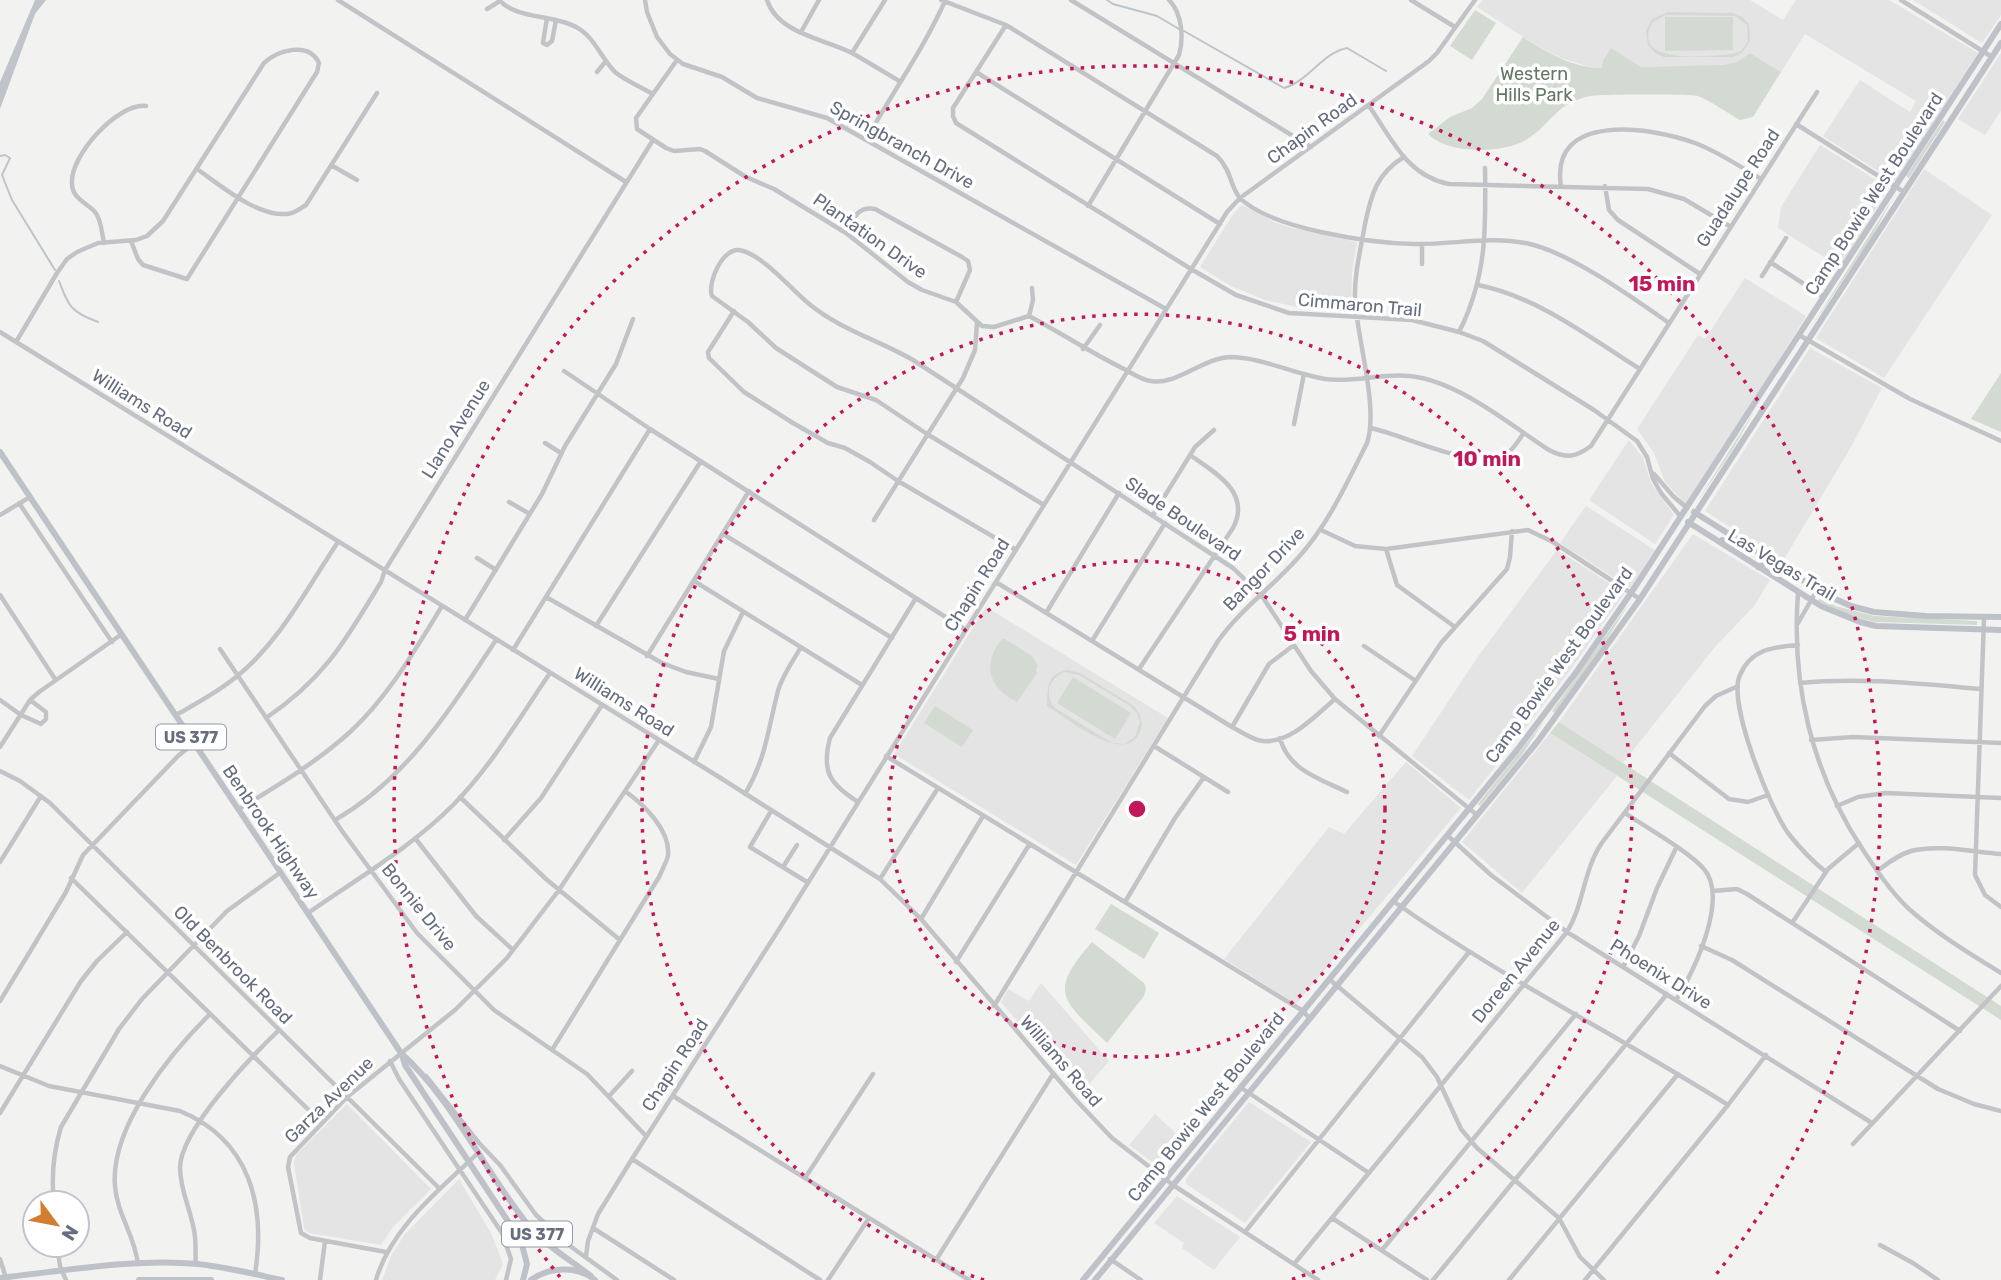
<svg xmlns="http://www.w3.org/2000/svg" width="2001" height="1280" font-family="Rubik,sans-serif">
<style>
.built{fill:#e3e4e3}
.green{fill:#d3dad1;fill-rule:evenodd}
.water{fill:#bfc4cb}
.lines{fill:none;stroke-linecap:round;stroke-linejoin:round}
.stream{stroke:#bfc4cb;stroke-width:2}
.minor{stroke:#c1c3c7;stroke-width:4.5}
.major{stroke:#bec1c8;stroke-width:6}
.ring{fill:none;stroke:#c2185b;stroke-width:3.5;stroke-dasharray:3.5 7}
.labels{text-anchor:middle;dominant-baseline:central;stroke-width:7;stroke-linejoin:round;paint-order:stroke}
.shield{fill:#fff;stroke:#9399a5;stroke-width:2}
.shield-label{font-size:16px;font-weight:bold;fill:#656d7e}
.park-label{font-size:18px;fill:#637664;stroke:#fff}
.street-label{font-size:18px;fill:#656d7e;stroke:#fff}
.centre{fill:#c2185b;stroke:#fff;stroke-width:3.5}
.ring-label{font-size:21px;text-anchor:middle;font-weight:bold;fill:#c2185b;stroke:#fff;stroke-width:7;stroke-linejoin:round;paint-order:stroke}
</style>
<rect width="100%" height="100%" fill="#f2f3f0"/>
<path class="built" d="M1483,0h267l33,20 13,-20h93l89,53 -83,129 -72,-46 37,-56 50,32 6,-11 -111,-67 -24,38 -31,-19 -13,9 -15,4 -82,1 -29,-19 -9,20h-9l-32,-10 -22,-11 -62,-40z
M1913,0h88v15l-19,28z
M2001,53v58l-16,24 -27,-16z
M1820,145l69,43 -49,79 -62,-39 3,-21z
M1924,169l68,46 -108,163 -68,-40z
M1242,205l34,18 13,4 68,15 -5,30 -1,39 -50,-3 -36,-8 -34,-14 -31,-19 33,-53z
M1745,278l61,38 -119,190 -22,-24 -11,-29 -17,-24 61,-94 7,4z
M1810,348l72,40 -31,59 -68,114 -78,-50z
M1629,440l14,18 8,25 23,32 -19,29 -66,-44z
M1586,506l69,44 -25,38 -70,-45z
M1693,534l77,46 -16,26 -39,41 -92,116 -64,-41z
M1557,550l68,43 -57,80 -99,127 -57,-44 65,-98z
M986,607l182,111 -92,147 -182,-111z
M1550,733l67,43 -95,117 -60,-51z
M1406,762l55,46 -165,196 -72,-45 105,-132 15,7z
M1041,983l68,78 -29,34 -79,-93 7,-13 21,12z
M1249,1102l62,40 -66,81 -59,-39v-5z
M347,1104l84,85 -38,38 -12,18 -72,-12 -5,-5 -10,-65 2,-8z
M1155,1114l29,27 -24,27 -31,-23z
M459,1179l33,56 11,29 -8,16h-113l10,-26 13,-20z
M1177,1196l63,41 -26,33 -32,-22 2,-5 -30,-20z"/>
<path class="green" d="M1475,10l21,13 -24,37 -22,-14z
M1668,12l65,1 9,4 7,7 1,17 -8,12 -9,4h-69l-9,-4 -7,-8 -2,-14 6,-12zM1665,15l70,1 12,9 1,16 -7,10 -9,3c-22,2 -102,12 -80,-31z
M1665,17h68v33l-68,1z
M1523,37c23,15 50,31 79,31l1,-7 8,-13 30,19 83,-2 13,-3 13,-9 31,19 -28,45 -13,3c-14,-8 -28,-18 -42,-24 -7,-2 -99,-2 -108,0 -35,8 -36,25 -61,42 -23,16 -81,17 -101,-4l22,-17 22,-9 10,-9z
M1943,120l2,2 -36,56 -3,-2z
M1893,198l-23,42 -60,89z
M2001,373v59l-30,-13z
M1756,408l-23,41 -37,55z
M1820,598l15,8 39,10 103,5v4l-102,-3 -29,-7 -28,-14z
M1629,603l-32,53 -42,57 -3,-2z
M1003,638l29,18 6,10 -2,3 1,4 -20,29c-30,-14 -35,-40 -14,-64z
M1067,670l13,3 54,33 6,9 2,10c-10,48 -73,-6 -95,-19 1,-16 -2,-31 20,-36zM1064,672l15,3 51,31 7,7 3,9 -5,15 -11,7 -12,-1 -57,-35c-11,-13 -7,-29 9,-36z
M1073,677l58,36 -16,26 -58,-36z
M935,706l38,24 -11,17 -38,-24z
M1544,721l-22,34 -42,51 -2,-2z
M1559,722l442,284v14l-451,-287z
M1111,904l48,29 -15,26 -49,-30z
M1092,942l52,41 2,5 -2,8 -37,47c-43,-42 -61,-49 -15,-101z"/>
<path class="water" d="M35,0h11l-11,14 -35,95v-27z"/>
<g class="lines">
<path class="stream" d="M1107,0l6,4 44,12 22,13
M1184,31l100,57c25,-7 38,-35 63,-40l39,23
M0,156l5,-1 5,3 -8,17 10,25 43,70
M59,281c10,26 12,31 39,41"/>
<path class="minor" d="M338,0l288,182
M499,0c19,20 53,14 77,27 18,9 25,31 39,45 11,9 26,15 38,22
M645,0l2,12 10,25 13,17 13,10 39,13 35,21 70,20 339,191
M767,0c11,34 58,39 85,53 16,9 32,19 47,28
M941,0l65,25 211,131c15,15 13,31 23,42 31,31 130,45 173,46 40,1 77,-9 117,0 42,10 103,54 139,79
M1071,0l240,147
M1411,0l44,27
M1901,0l91,57
M487,9l13,-8
M547,18l-4,25 4,2 5,-4 4,-21
M1006,25l-53,83v8l3,7 235,146 45,26 53,18 123,7 47,12 24,9 111,69 43,31 10,16 6,22 8,14 19,23
M801,32l18,-32
M852,53l33,-53
M677,60l-41,58 1,11 29,19 8,3 26,-2 5,2 41,26 28,12 72,44 62,49 14,8 34,12 26,24 12,1 35,-11c32,17 61,36 93,52 10,5 19,12 29,13 25,5 52,-24 81,-24 31,1 62,17 93,22 28,4 56,-6 85,-3 48,5 99,48 139,74 17,9 27,7 42,-4l226,-354
M597,72l9,-11
M976,72l244,152
M1369,106c23,33 38,70 80,78l199,5 36,10 47,28
M1796,124l108,68
M866,140c26,-47 57,-90 79,-139
M331,165l26,15
M197,169c23,16 59,47 89,45 8,0 13,-5 20,-9l71,-112
M1561,186c-12,-75 91,-59 134,-43 24,9 44,23 66,36
M1605,186l4,24 9,10 82,54
M1088,206l91,-151c5,-17 3,-42 -10,-55
M846,233c7,-14 11,-27 29,-24l87,48 6,4 2,9 -14,32
M104,243c-2,-9 -3,-25 -9,-31 -9,-10 -23,-13 -23,-29 -2,-27 45,-80 74,-77
M1770,262l54,35
M1422,264v-20
M1762,276l24,-38
M1478,285c60,12 111,52 162,84
M734,311l-26,41 1,6 35,34 49,31 35,20 17,5 25,14 28,19 118,69
M1029,316l4,-16 -1,-12
M0,332l719,445 161,102 41,40 155,181 36,38 61,47 145,95
M1459,332c28,-55 27,-104 26,-164
M1799,335l111,64 91,42
M16,342l41,-69 10,-14 10,-7 21,-9 38,-3 11,-4 16,-15 101,-158c14,-13 45,-22 55,0l-2,9 -130,207 -44,-14 -5,-6 -7,-18
M1083,349l17,-24
M564,371l86,58 316,201
M1294,424l10,-50
M1371,428c32,7 100,40 129,29 11,-4 17,-14 23,-23
M545,443l16,10
M1654,474l19,22 14,12
M509,502l21,12
M19,503l93,139
M1044,505l-117,-71 -51,-34 -39,-13 -61,-39 -28,-26 -36,-26c-5,-14 11,-48 27,-46 22,3 52,39 69,53 31,26 70,37 105,57l320,208 29,28 49,75 24,28 142,116
M0,515l30,-18
M1153,515l42,-68 19,-17
M874,520l89,-142 12,-28 2,-27
M1321,530l34,16 31,3 142,-19 25,12 87,57
M723,534l169,104
M1386,549l11,36 58,42
M477,558l19,12
M694,581l168,104
M996,582l236,145c10,5 20,13 31,14 27,3 53,-26 72,-42
M1798,593c-7,92 14,180 65,257 14,21 28,42 46,59 28,25 60,44 92,64
M0,595l55,84
M546,597l116,66 24,9 33,7
M1046,613l73,-120
M1984,618l-9,257 10,20 16,12
M465,620l77,-126 23,-48 51,-82 17,-45
M1798,623l19,-33
M596,626l105,-165
M1092,641l73,-118
M1798,645c-25,2 -47,4 -58,30 -13,27 30,133 48,158 11,14 24,28 38,39
M1364,646l52,35
M220,649l122,182 75,102 77,77 93,64 59,62
M513,650l137,-221
M647,656l102,-165
M1139,669l94,-141c19,-36 -19,-56 -43,-73
M1800,683c60,-6 121,1 181,6
M0,700l21,15 20,9 5,-5v-7l-16,-12
M176,715c21,-12 42,-23 60,-38 44,-35 71,-89 102,-135
M266,718c59,-40 79,-77 115,-136l4,-12 268,-430
M1232,727l37,-63 25,-19
M1379,736l62,-93 66,-74 3,-12 2,-26
M1280,738c8,32 40,41 67,54
M1811,740l42,-3 148,6
M1154,746l74,46
M0,747l30,-47 9,-8 83,-58
M1669,753l60,46 19,3 20,-7
M886,756l417,255 7,8
M694,762l17,-35 13,-76 19,-39
M0,771l20,10 30,22 390,386
M745,794c21,-35 23,-65 33,-103 4,-15 15,-30 23,-44
M460,797l86,82 74,61
M858,802c-28,-18 -37,-30 -28,-64l86,-140
M1837,806l21,-9 27,-4 116,5
M239,809c38,-23 78,-47 111,-77 38,-35 65,-82 92,-126
M771,811l-21,36 57,35
M1625,813c22,15 63,38 79,56 25,29 -10,103 -28,131
M335,820c73,-42 116,-112 161,-180
M1447,835l44,40 76,57 305,191
M415,838l61,78 37,34
M504,840l37,-42 61,-93
M0,862l41,-66
M783,867l14,-22
M1877,871c11,-8 21,-16 34,-20 28,-7 62,1 90,3
M71,878l250,244
M880,879l58,-91
M1713,891l24,-2 10,5 213,137
M1393,901c106,75 224,134 335,204
M1125,902l50,-84 29,-41
M308,913c50,-35 104,-66 147,-110 37,-38 65,-86 95,-130
M921,919l62,-103
M1792,923l36,-54 31,-26
M1701,946l31,14 206,129 36,15 27,7
M956,962l73,-117
M1623,967l16,-31 18,-48 19,-40
M1329,979l93,78 15,20 24,52 16,19 82,70 21,39 24,23
M0,1001l66,-109 17,-37 95,-99 17,-14
M994,1006l224,-365c23,-32 53,-53 79,-82 31,-34 50,-76 70,-116 12,-35 -10,-104 -12,-144 -1,-25 6,-51 10,-75 6,-29 12,-51 39,-67
M552,1050l107,-173c3,-7 7,-14 9,-21 3,-26 -25,-52 -43,-65
M390,1061l9,18 103,154 9,26 -5,21
M0,1066l49,20 131,25c70,29 86,94 75,163
M426,1076l53,67 21,22 36,50 34,31 47,34
M1240,1087l129,86
M610,1095l22,-24
M673,1096l296,184
M0,1113l81,-132 16,-20 30,-29
M1853,1144l148,-158
M632,1159l188,121
M805,1178l68,-104
M54,1203c-3,-27 -1,-50 7,-76l58,-98 23,-30 85,-88 54,-39
M1332,1218l95,62
M593,1228l81,52
M1245,1232l224,-280
M57,1245l3,21 6,14
M1880,1245l33,18 25,17
M1382,1250l194,-236
M386,1252l-76,-14 -9,-5 -13,-66 2,-10 57,-60 108,-87 52,-52 52,-68 100,-150
M586,1256l2,-15 10,-27 34,-55 144,-225 451,-722 13,-14 189,-137 8,-8 38,-53
M0,1259l6,19
M1110,1259l31,21
M936,1260l117,-186
M138,1264c-3,-28 -21,-50 -23,-78 -5,-59 55,-132 94,-171
M196,1264c-1,-9 0,-18 -1,-27 -2,-23 -15,-45 -15,-69 0,-38 72,-112 99,-138
M1294,1264l273,-332c17,-28 16,-60 34,-88l104,-138 11,-10 20,-9
M320,1280l5,-39
M376,1280c15,-53 65,-91 103,-128
M828,1280l41,-62
M1433,1280l234,-286
M1509,1280l169,-206
M1585,1280l143,-175 38,-50"/>
<path class="major" d="M0,452l401,601c52,47 81,114 124,168 19,24 43,37 66,55
M1694,512l132,83 25,11 23,6 52,4 75,1
M1688,522l133,84 39,16 16,4 125,4
M1722,540l11,5 9,-3
M1758,567l7,-4 13,6
M402,1055l3,10 116,176 6,23 -4,16
M0,1278c63,-7 134,-20 198,-14 28,3 56,10 84,16
M139,1280h72
M531,1280c18,-13 46,-15 64,0
M1083,1280l434,-530 60,-79 54,-78 370,-569
M1095,1280l443,-539 102,-142 361,-556"/>
</g>
<g class="ring">
<circle cx="1137" cy="809" r="248"/>
<path d="M984 1280A495 495 0 1 1 1290 1280"/>
<path d="M560 1277A743 743 0 1 1 1714 1277"/>
</g>
<g class="labels">
<g class="shield">
<rect x="156" y="724.5" width="70" height="25" rx="5"/>
<rect x="502" y="1221.5" width="70" height="25" rx="5"/>
</g>
<g class="shield-label">
<text x="191" y="737">US 377</text>
<text x="537" y="1234">US 377</text>
</g>
<g class="park-label">
<text x="1534" y="74">Western<tspan x="1534" dy="21">Hills Park</tspan></text>
</g>
<g class="street-label">
<text transform="translate(1312 129) rotate(-36)">Chapin Road</text>
<text transform="translate(902 145) rotate(29)">Springbranch Drive</text>
<text transform="translate(1738 188) rotate(-57)">Guadalupe Road</text>
<text transform="translate(1874 194) rotate(-57)">Camp Bowie West Boulevard</text>
<text transform="translate(870 236) rotate(35)">Plantation Drive</text>
<text transform="translate(1360 305) rotate(5)">Cimmaron Trail</text>
<text transform="translate(142 404) rotate(32)">Williams Road</text>
<text transform="translate(456 429) rotate(-58)">Llano Avenue</text>
<text transform="translate(1183 519) rotate(34)">Slade Boulevard</text>
<text transform="translate(1782 565) rotate(31)">Las Vegas Trail</text>
<text transform="translate(1264 569) rotate(-46)">Bangor Drive</text>
<text transform="translate(977 585) rotate(-58)">Chapin Road</text>
<text transform="translate(1559 665) rotate(-54)">Camp Bowie West Boulevard</text>
<text transform="translate(624 702) rotate(32)">Williams Road</text>
<text transform="translate(271 832) rotate(56)">Benbrook Highway</text>
<text transform="translate(419 907) rotate(51)">Bonnie Drive</text>
<text transform="translate(233 965) rotate(45)">Old Benbrook Road</text>
<text transform="translate(1516 971) rotate(-51)">Doreen Avenue</text>
<text transform="translate(1661 974) rotate(32)">Phoenix Drive</text>
<text transform="translate(1061 1061) rotate(49)">Williams Road</text>
<text transform="translate(675 1065) rotate(-57)">Chapin Road</text>
<text transform="translate(329 1100) rotate(-44)">Garza Avenue</text>
<text transform="translate(1206 1107) rotate(-51)">Camp Bowie West Boulevard</text>
</g>
</g>
<circle cx="1137" cy="809" r="10" class="centre"/>
<g class="ring-label">
<text x="1662" y="291">15 min</text>
<text x="1487" y="466">10 min</text>
<text x="1312" y="641">5 min</text>
</g>
<g transform="translate(56 1224) rotate(122)"><circle r="33" fill="#ffffff" stroke="#c1c5cb" stroke-width="2"/>
<path d="M0-5L12 26L0 18L-12 26Z" fill="#d27d31"/>
<text y="-10" font-size="19" font-weight="bold" text-anchor="middle" fill="#656d7e">N</text>
</g>
</svg>
